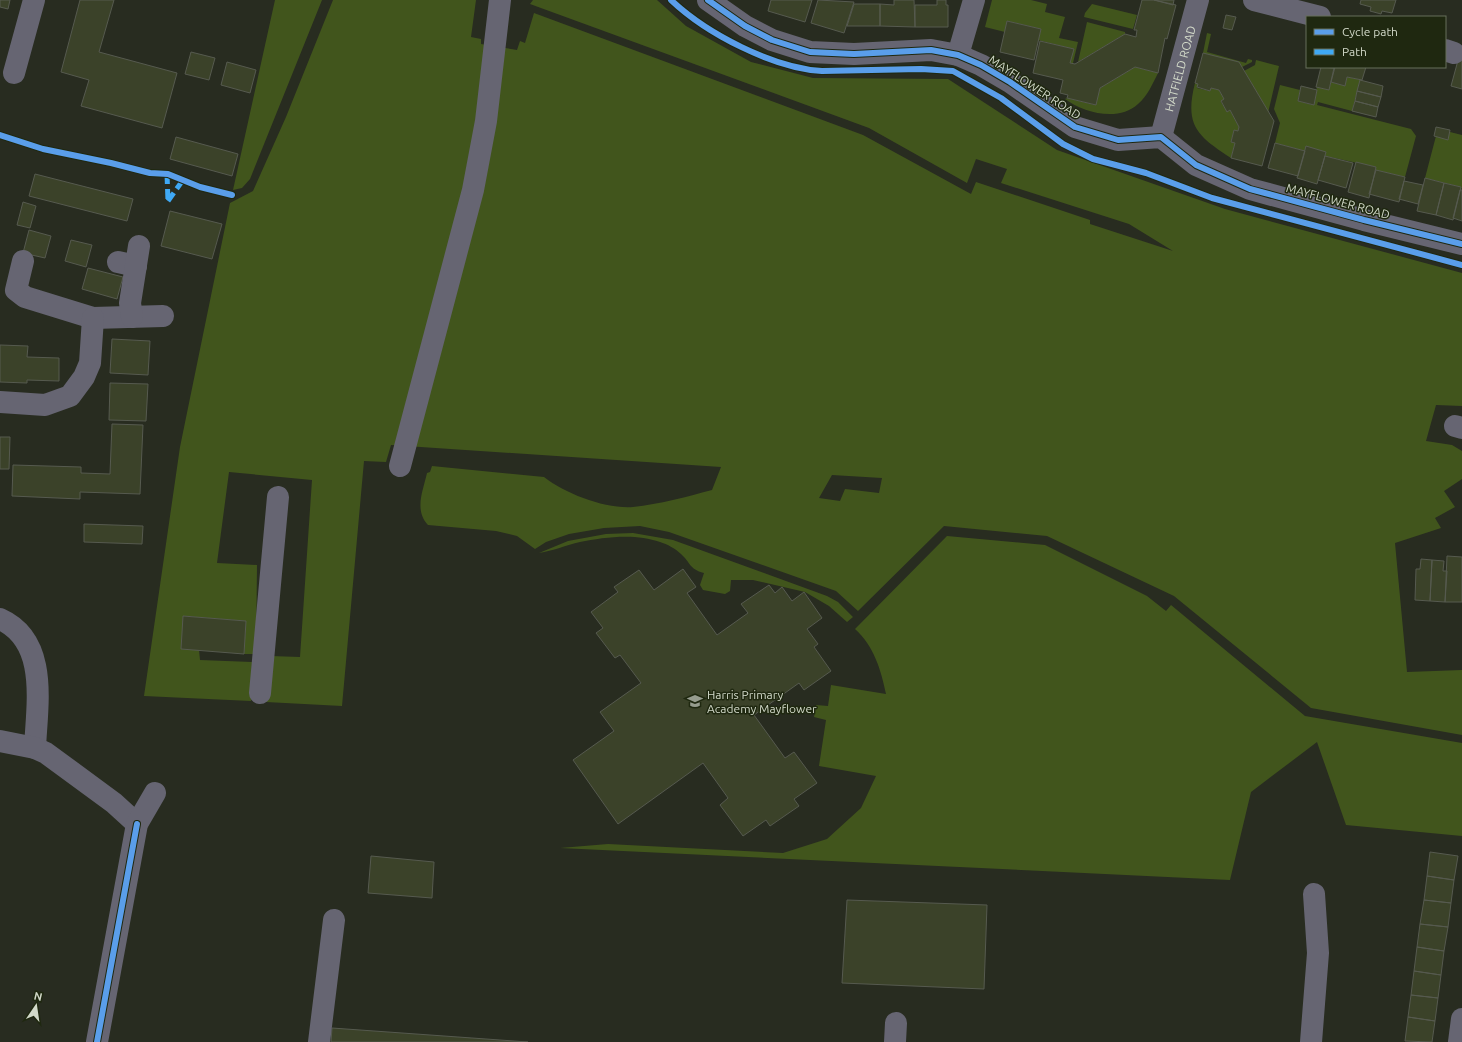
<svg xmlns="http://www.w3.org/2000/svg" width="1462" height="1042" font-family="Ubuntu,sans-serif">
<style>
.green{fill:#41551c;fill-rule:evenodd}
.building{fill:#3b4229;stroke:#565a4f}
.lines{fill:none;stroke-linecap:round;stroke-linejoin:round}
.minor{stroke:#666572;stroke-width:22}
.quiet{stroke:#3fa9f5;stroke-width:5;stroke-dasharray:10 5;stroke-linecap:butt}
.cycleway-casing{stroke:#1f2810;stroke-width:8}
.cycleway{stroke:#5a9eea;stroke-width:6}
.labels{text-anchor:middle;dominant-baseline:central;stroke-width:3;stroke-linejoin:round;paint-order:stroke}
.street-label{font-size:12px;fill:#d2d9c9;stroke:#1f2810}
.poi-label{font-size:12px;fill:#d2d9c9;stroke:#1f2810;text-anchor:start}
</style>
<rect width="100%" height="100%" fill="#282c20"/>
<path class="green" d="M275,0h47l-72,179 -8,9 -9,2z
M333,0h143l-5,37 10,2v5l36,6 3,-9 5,2 9,-30 329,122 108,59 5,-12 114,38v4l83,27 -44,-27 -128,-41 6,-14 -31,-10 -9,24 -98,-55 -339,-124 3,-4h124l29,26 65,36 62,16 135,1 109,71 168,59 237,64v133l-26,-1 -10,36 26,4 10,6v28l-18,12 11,16 -20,11 6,10 -46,15 12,129 55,-2v65l-151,-27 -137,-112 -127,-60 -103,-10 -86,85 -22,-20 -167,-59 -29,-6 -36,2 -35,6 -23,8 -11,7 -18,-13 -21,-5 -68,-6c-14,-15 -5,-34 -1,-52l3,-1 2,-6 112,11c22,17 61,32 89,30 27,-3 53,-10 79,-17l9,-23 -330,-22 -5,17 -22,-1 -22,245 -76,-4 4,-46 30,1 12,-177 -83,-8 -12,91 40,2 -1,89h-12l2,-33 -62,-5 -3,33 18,1 1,10 52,2 -1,39 -107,-5 36,-249 50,-244 23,-12 33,-74zM832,475l50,3 -3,15 -34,-4 -5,12 -21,-3z
M992,0h39l16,4 -2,8 20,5 -6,21 19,4 -5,21h-3l3,-14 -35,-9 3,-11 -34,-8 -2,11 -20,-5z
M1092,4l45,11 -4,14 -49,-12 1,-4z
M1087,22l38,10v2l-47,28z
M1207,33l4,1 -4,18 39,11 2,-4 4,1v2l-10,5 -39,-14z
M1256,60l23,6 -11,47 -24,-42 11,-6z
M1135,67l23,6c-5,10 -11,24 -20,31 -19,18 -54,9 -73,-5l2,-1 28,7 5,-17z
M1347,77l15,3 -2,1 -8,30 -34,-9 -1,3 94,24 5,7 -11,41 -29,-7v-3l-51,-11 1,-4 -20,-5 -1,4 -30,-8 5,-20 -6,-14 6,-24 20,5 -2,11 15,4 4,-18 12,3 2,-8 14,4z
M1195,83l3,1 -1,4 13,3 1,-3 8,2 5,9 -3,3 6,9 3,-1 9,17 -1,4 -4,-1 -3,12 4,1 -4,15c-33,-22 -47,-32 -36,-75z
M1450,132l12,3v55l-1,-3 -36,-9 11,-42z
M633,533l40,7 154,56 11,6 15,15 -6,5 -18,-16 -24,-14 -52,-12h-22l-1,11 -5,3 -22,-4 -3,-5 4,-12c-15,-4 -13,-10 -23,-19 -5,-5 -14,-10 -21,-12 -24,-9 -56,-5 -80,0 -14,3 -27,9 -41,11l29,-12 38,-7z
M947,536l98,9 102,51 19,15 5,-6 134,111 157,27v93l-116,-11 -29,-83 -66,50 -21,88 -670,-32 48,-4 175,9 44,-14 34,-31 15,-32 -57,-10 7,-46 -12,-3 2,-12 12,1 3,-21 55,9c-5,-24 -12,-48 -31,-65z"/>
<path class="building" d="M0,0h10l-2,9 -8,-2z
M80,0h34l-15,52 78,21 -15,55 -81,-22 8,-26 -28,-8z
M771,0h41l-7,22 -37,-11z
M818,0l36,2 -10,31 -33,-10z
M894,0h20l1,27 -35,-1v-22l14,1z
M937,0h9v5h2v22h-33v-22h22z
M1142,0h12l22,5 -9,34 -2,-1 -7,35 -23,-6 -35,21 -4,17 -29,-7 1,-3 -8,-2 3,-13 -30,-7 7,-32 34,8 -4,14 5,1 50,-30 11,3 1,-7h-3z
M1154,0h20l-1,5z
M1361,0h35l-4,13 -10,-2 -1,3 -11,-3 1,-4 -11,-3z
M854,4h26v22h-33z
M1226,15l10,2 -4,13 -9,-2z
M1007,21l34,8 -7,31 -34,-8z
M191,52l24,6 -6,22 -24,-6z
M1203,53l36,9 35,59 -12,45 -31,-8 4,-15 -4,-1 3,-12 4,1 1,-4 -9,-17 -3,2 -6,-11 3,-2 -5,-9 -8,-2 -1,3 -13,-4 1,-3 -3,-1z
M1460,53h2v36l-11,-3z
M227,62l29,8 -6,23 -29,-8z
M1321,67l13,1 -5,22 -13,-3z
M1335,67h31l-4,13 -15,-3 -2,9 -14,-4z
M1360,80l23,6 -2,11 -24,-6z
M1301,86l16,4 -3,15 -16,-4z
M1357,91l24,6 -3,10 -23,-6z
M1355,101l23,6 -2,10 -24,-6z
M1436,127l14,3 -2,10 -14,-4z
M176,137l62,17 -6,22 -62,-17z
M1275,143l30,8 -7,25 -30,-8z
M1306,146l20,6 -9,32 -20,-6z
M1325,156l28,7 -7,25 -28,-8z
M1356,162l20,5 -7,31 -21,-6z
M1376,170l29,7 -6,25 -30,-8z
M35,174l98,25 -6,22 -98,-25z
M1425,178l19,5 -8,32 -19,-4z
M1404,181l19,4 -5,19 -19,-5z
M1444,183l17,4 -8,33 -17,-5z
M1460,190h2v31l-9,-3z
M23,202l13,4 -6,22 -13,-3z
M170,211l52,13 -10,35 -51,-13z
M29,230l22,6 -6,22 -22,-5z
M71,240l21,5 -6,22 -21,-6z
M88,268l35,9 -6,22 -35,-10z
M112,339l38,2 -2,34 -38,-2z
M0,345l28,1 -1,11 32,1v23l-32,-1v3l-27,-1z
M110,383l38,1 -2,37 -37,-1z
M112,424l31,1 -3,69 -60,-2v7l-68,-3 1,-31 68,2v6l29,1z
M0,437h10l-1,32h-9z
M84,524l59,2 -1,18 -58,-2z
M1447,556l15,1v45h-17z
M1421,559l11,1 -2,41 -15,-1 1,-31h4z
M1432,560l12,1 -1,10h4l-2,31 -15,-1z
M683,569l13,18 -9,6 30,42 31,-22 -7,-9 28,-19 6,8 7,-6 10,14 12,-9 18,26 -15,11 11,15 -4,3 17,24 -27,19 -5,-7 -45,32 31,43 9,-6 23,31 -23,16 5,7 -29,20 -4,-6 -23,16 -23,-31 8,-7 -25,-35 -85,61 -45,-64 41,-29 -14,-19 41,-29 -21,-28 -5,3 -19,-25 7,-5 -12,-16 27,-20 -4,-5 25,-17 15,20z
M183,616l63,5 -2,33 -63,-5z
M1430,852l28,4 -4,24 -27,-4z
M371,856l63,6 -2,36 -64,-5z
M1427,876l27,4 -3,23 -27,-3z
M847,900l140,5 -3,84 -142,-6z
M1424,900l27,3 -3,24 -28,-3z
M1420,924l28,3 -4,24 -27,-4z
M1417,947l27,4 -3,24 -27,-4z
M1414,971l27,4 -3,23 -27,-3z
M1411,995l27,3 -3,23 -27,-4z
M1408,1017l27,4 -3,21 -27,-1z
M332,1028l196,14h-197z"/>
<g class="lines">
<g class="minor">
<path d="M708,0l37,26 27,14 38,12 44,2 77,-4 27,5 23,10 29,17 65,45 43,13 43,-3 35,28 54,24 114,31 98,24"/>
<path d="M1254,0l66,17"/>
<path d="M1445,50l9,3"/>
<path d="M958,55l16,-55"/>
<path d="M14,73l20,-73"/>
<path id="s1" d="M1161,137l37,-137"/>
<path d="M23,261l-7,29 9,7 68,21 70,-2"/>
<path d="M118,262l18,4"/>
<path d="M132,317l-2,-14 9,-57"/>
<path d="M0,402l45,3 25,-9 14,-19 6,-14 3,-45"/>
<path d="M1455,426l7,2"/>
<path d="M400,466l73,-276 13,-69 14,-121"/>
<path d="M0,619c49,22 37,85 35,129"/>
<path d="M260,693l18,-196"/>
<path d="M0,741l35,7 11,5 68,50 23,21"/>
<path d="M97,1042l40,-218 18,-31"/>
<path d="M319,1042l15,-122"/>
<path d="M895,1042l1,-19"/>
<path d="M1311,1042l7,-89 -4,-59"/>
<path d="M1459,1042l3,-23"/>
</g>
<path class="quiet" d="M167,174l1,27
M168,201l15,-21"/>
<g class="cycleway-casing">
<path id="cycleway" d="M671,0c36,34 102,68 151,71l99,-2 32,2 48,27 62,46 30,15 53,14 66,25 250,67
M708,0l37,26 27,14 38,12 44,2 77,-4 27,5 23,10 29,17 65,45 43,13 43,-3 35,28 54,24 114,31 98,24
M0,135l43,14 68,14 39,10 18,1 32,13 32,8
M97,1042l40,-218"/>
</g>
<use href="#cycleway" class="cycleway"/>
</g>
<defs>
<g id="school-bare" transform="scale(1.2)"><path d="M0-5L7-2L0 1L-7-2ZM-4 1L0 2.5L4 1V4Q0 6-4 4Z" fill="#969c8e" stroke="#1f2810" stroke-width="2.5" paint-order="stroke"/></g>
</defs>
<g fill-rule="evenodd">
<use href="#school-bare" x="695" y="701"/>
</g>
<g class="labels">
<g class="street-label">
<text stroke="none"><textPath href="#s1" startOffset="71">HATFIELD ROAD</textPath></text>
<text transform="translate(1035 87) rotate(33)">MAYFLOWER ROAD</text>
<text transform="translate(1338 201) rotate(15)">MAYFLOWER ROAD</text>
</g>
<g class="poi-label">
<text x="707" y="694">Harris Primary<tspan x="707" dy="14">Academy Mayflower</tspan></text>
</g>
</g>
<rect x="1306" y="16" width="140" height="52" fill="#1f2810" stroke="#676f5a"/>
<rect x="1314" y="29" width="20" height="6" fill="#5a9eea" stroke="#676f5a"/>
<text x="1342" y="36" font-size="12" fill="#d2d9c9">Cycle path</text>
<rect x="1314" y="49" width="20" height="6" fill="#3fa9f5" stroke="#676f5a"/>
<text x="1342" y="56" font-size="12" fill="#d2d9c9">Path</text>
<g transform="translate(36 1006) rotate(13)" stroke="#1f2810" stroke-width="3" paint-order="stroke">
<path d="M0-3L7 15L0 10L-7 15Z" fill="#d2d9c9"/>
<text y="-6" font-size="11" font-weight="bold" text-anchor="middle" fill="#d2d9c9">N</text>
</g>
</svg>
